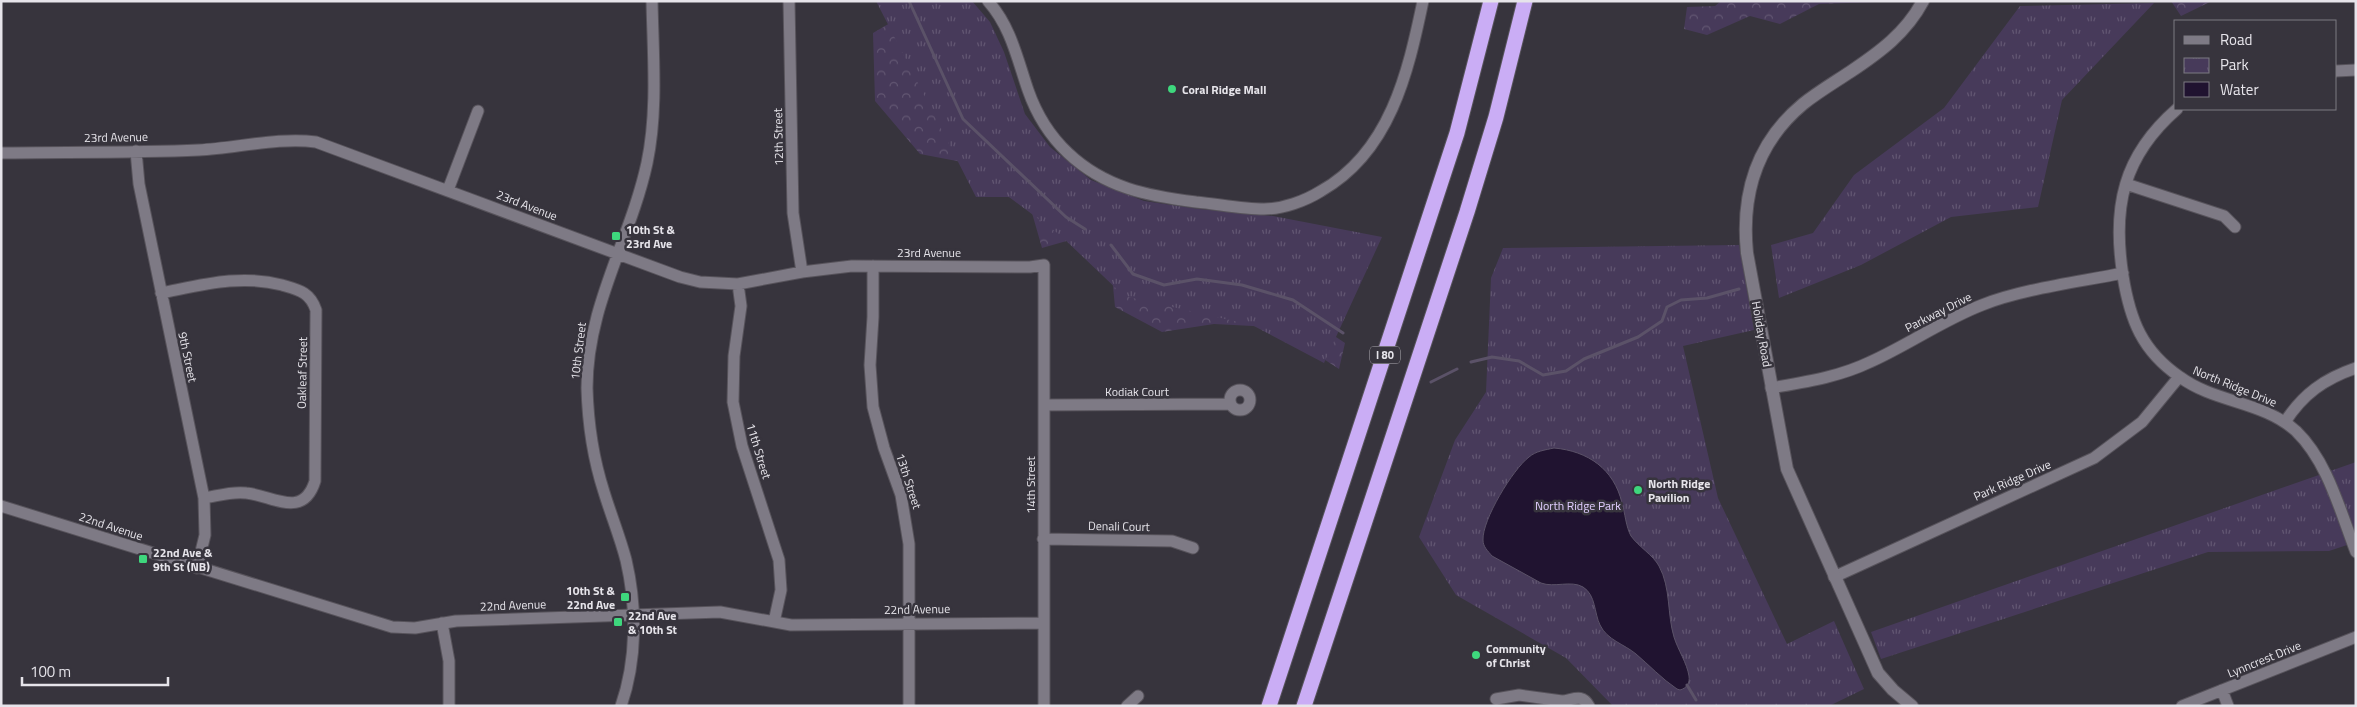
<svg xmlns="http://www.w3.org/2000/svg" width="2357" height="707" font-family="'Titillium Web',sans-serif">
<style>
.forest{fill:url(#forest-crowns)}
.park{fill:url(#park-tufts)}
.water{fill:#201330;stroke:#5b5268}
.lines{fill:none;stroke-linecap:round;stroke-linejoin:round}
.stream{stroke:#5b5268;stroke-width:3}
.street-casing{stroke:#57535b;stroke-width:13}
.secondary-casing{stroke:#57535b;stroke-width:14}
.highway-casing{stroke:#57535b;stroke-width:17}
.street{stroke:#7e7a85;stroke-width:11}
.secondary{stroke:#7e7a85;stroke-width:12}
.highway{stroke:#caadf5;stroke-width:15}
.poi-dot{fill:#3ed77d;stroke:#37343d;stroke-width:2}
.labels{text-anchor:middle;dominant-baseline:central;stroke-width:5;stroke-linejoin:round;paint-order:stroke}
.shield{fill:#37343d;stroke:#b2afb6;stroke-width:1}
.shield-label{font-size:11px;font-weight:bold;fill:#e6e4ea}
.poi-label{font-size:12px;font-weight:bold;fill:#e6e4ea;stroke:#37343d;text-anchor:start}
.street-label{font-size:12px;fill:#e6e4ea;stroke:#37343d}
.park-label{font-size:12px;fill:#e0cdfe;stroke:#37343d}
</style>
<defs>
<pattern id="forest-crowns" width="20" height="18" patternUnits="userSpaceOnUse" patternTransform="scale(1.25)"><rect width="20" height="18" fill="#473a5a"/><path d="M2 6a3 3 0 1 1 6 0M12 15a3 3 0 1 1 6 0" fill="none" stroke="#625672"/></pattern>
<pattern id="park-tufts" width="24" height="20" patternUnits="userSpaceOnUse" patternTransform="scale(1.25)"><rect width="24" height="20" fill="#473a5a"/><path d="M3 7l-1-3M5 7V3M7 7l1-3M15 17l-1-3M17 17v-4M19 17l1-3" fill="none" stroke="#625672"/></pattern>
</defs>
<rect width="100%" height="100%" fill="#37343d"/>
<path class="forest" d="M1721,1h182l-84,3 -39,20 -30,-8 -43,19 -23,-6 3,-22 28,-1z
M2171,1h41l-31,15z
M890,23l187,215 -35,10 -14,-49 -51,-5 -15,-32 -42,-8 -45,-53 -2,-68z
M1112,276l185,35 48,32 -6,26 -65,-42 -60,-3 -52,8 -47,-25z"/>
<path class="park" d="M876,1h96l18,21 14,30 21,62 25,33 41,33 53,21 55,8 74,7 109,21 -58,126 -72,-38 -128,-29 -64,-61 -51,-38h-33z
M2154,3l-92,97 -24,107 -87,10 -90,48 -82,33 -8,-53 42,-12 41,-58 90,-67 76,-102z
M1739,245l15,85 -71,16 35,152 69,146 47,-23 30,68 -35,17h-216l-47,-48 -110,-63 -37,-58 36,-97 31,-48 5,-114 12,-30z
M2356,462v80l-27,9 -121,1 -327,107 -10,-27z"/>
<path class="water" d="M1554,448c34,3 60,21 68,55 3,10 4,24 9,33 8,11 22,19 28,30 12,22 8,48 15,71 4,13 13,26 15,39 1,7 -2,12 -9,14l-3,-1c-15,-10 -28,-24 -41,-35 -12,-10 -29,-14 -36,-29 -6,-12 -4,-30 -17,-38 -12,-7 -29,1 -42,-4l-49,-27c-4,-5 -9,-9 -9,-16 -1,-20 30,-71 46,-83 7,-6 16,-7 25,-9z"/>
<g class="lines">
<path class="stream" d="M909,1l54,118 103,98 19,12
M1111,245l22,29 31,11 33,-6 45,6 51,15 50,33
M1471,362l21,-5 27,4 24,14 23,-4 18,-12 54,-22 24,-16 5,-14 14,-7 26,-2 32,-9
M1431,382l26,-13
M1687,685l9,15"/>
<g class="street-casing">
<path id="street" d="M789,1l4,212 9,59
M988,1c23,26 29,57 40,89 8,23 22,46 40,63 37,35 80,43 128,49 22,2 46,7 68,7 19,0 41,-8 57,-18 69,-39 87,-118 102,-190
M2336,71l20,-1
M2177,109c-54,47 -65,98 -54,167 7,44 19,75 57,101 35,26 83,24 116,54 32,31 44,80 60,121
M136,151l3,33 65,314 1,37 -8,33
M1,153c66,-1 132,0 198,-3 38,-2 80,-13 117,-8l364,135 20,5 38,2 64,-12 50,-6 178,1 14,-2v441
M2126,184l98,32 11,11
M448,190l30,-79
M873,266v51l-3,48 3,42 11,41 17,47 8,49v162
M738,284l3,22 -7,50 -1,46 9,44 37,114 2,30 -7,32
M161,293c41,-8 79,-19 121,-8 17,5 28,7 34,25l-1,171c-12,39 -43,14 -69,12 -14,-2 -29,3 -42,5
M1771,388c34,-6 68,-11 99,-26 38,-17 73,-42 112,-57 40,-16 97,-23 141,-32
M1230 400a10 10 0 1 1 20 0a10 10 0 1 1-20 0Z
M1044,405l187,-1
M2285,422c18,-28 39,-43 71,-54
M1,506l391,121 23,1 41,-7 264,-9 71,13 252,-2
M1043,539l129,2 21,7
M1834,577l260,-119 48,-36 37,-45
M442,623l7,38v45
M2222,690l6,16
M1496,699l23,-4 43,6
M621,706c16,-46 16,-99 5,-146 -6,-23 -15,-45 -22,-68 -11,-34 -16,-68 -17,-104 0,-83 43,-147 60,-225 11,-52 6,-109 5,-162
M1127,706l11,-10
M1565,706l-3,-5c11,-1 20,-8 27,5
M2182,706l174,-69"/>
</g>
<g class="secondary-casing">
<path id="secondary" d="M1912,706l-19,-16 -15,-17 -91,-204 -40,-216c-6,-59 9,-110 56,-149 15,-12 32,-22 47,-32 30,-20 56,-39 73,-71"/>
</g>
<g class="highway-casing">
<path id="highway" d="M1269,706l188,-573 34,-132
M1304,706l163,-494 29,-95 29,-116"/>
</g>
<use href="#street" class="street"/>
<use href="#secondary" class="secondary"/>
<use href="#highway" class="highway"/>
</g>
<g class="poi-dot">
<circle cx="1172" cy="89" r="5"/>
<rect x="611" y="231" width="10" height="10" rx="2.5"/>
<circle cx="1638" cy="490" r="5"/>
<rect x="138" y="554" width="10" height="10" rx="2.5"/>
<rect x="620" y="592" width="10" height="10" rx="2.5"/>
<rect x="613" y="617" width="10" height="10" rx="2.5"/>
<circle cx="1476" cy="655" r="5"/>
</g>
<g class="labels">
<rect class="shield" x="1370" y="346.5" width="30" height="17" rx="4"/>
<g class="shield-label">
<text x="1385" y="355">I 80</text>
</g>
<g class="poi-label">
<text x="1182" y="89">Coral Ridge Mall</text>
<text x="626" y="229">10th St &amp;<tspan x="626" dy="14">23rd Ave</tspan></text>
<text x="1648" y="483">North Ridge<tspan x="1648" dy="14">Pavilion</tspan></text>
<text x="153" y="552">22nd Ave &amp;<tspan x="153" dy="14">9th St (NB)</tspan></text>
<text x="615" y="590" text-anchor="end">10th St &amp;<tspan x="615" dy="14">22nd Ave</tspan></text>
<text x="628" y="615">22nd Ave<tspan x="628" dy="14">&amp; 10th St</tspan></text>
<text x="1486" y="648">Community<tspan x="1486" dy="14">of Christ</tspan></text>
</g>
<g class="street-label">
<text transform="translate(116 137) rotate(-1)">23rd Avenue</text>
<text transform="translate(778 137) rotate(-91)">12th Street</text>
<text transform="translate(527 205) rotate(21)">23rd Avenue</text>
<text x="929" y="252">23rd Avenue</text>
<text transform="translate(1938 312) rotate(-27)">Parkway Drive</text>
<text transform="translate(1762 334) rotate(80)">Holiday Road</text>
<text transform="translate(578 351) rotate(-83)">10th Street</text>
<text transform="translate(188 357) rotate(78)">9th Street</text>
<text transform="translate(302 373) rotate(-89)">Oakleaf Street</text>
<text transform="translate(2235 386) rotate(22)">North Ridge Drive</text>
<text x="1137" y="391">Kodiak Court</text>
<text transform="translate(759 451) rotate(73)">11th Street</text>
<text transform="translate(2012 480) rotate(-24)">Park Ridge Drive</text>
<text transform="translate(909 481) rotate(72)">13th Street</text>
<text transform="translate(1030 485) rotate(-90)">14th Street</text>
<text transform="translate(111 526) rotate(18)">22nd Avenue</text>
<text transform="translate(1119 526) rotate(1)">Denali Court</text>
<text transform="translate(513 605) rotate(-2)">22nd Avenue</text>
<text transform="translate(917 609) rotate(-1)">22nd Avenue</text>
<text transform="translate(2264 659) rotate(-22)">Lynncrest Drive</text>
</g>
<g class="park-label">
<text x="1578" y="505">North Ridge Park</text>
</g>
</g>
<rect width="2357" height="707" fill="none" stroke="#e6e4ea" stroke-width="5"/>
<rect x="2174" y="20" width="162" height="90" fill="#37343d" stroke="#7d7a82"/>
<rect x="2184" y="36" width="25" height="8" fill="#7e7a85" stroke="#7d7a82"/>
<text x="2220" y="45" font-size="15" fill="#e6e4ea">Road</text>
<rect x="2184" y="58" width="25" height="15" fill="url(#park-tufts)" stroke="#7d7a82"/>
<text x="2220" y="70" font-size="15" fill="#e6e4ea">Park</text>
<rect x="2184" y="82" width="25" height="15" fill="#201330" stroke="#7d7a82"/>
<text x="2220" y="95" font-size="15" fill="#e6e4ea">Water</text>
<path d="M22 677v8h146v-8" fill="none" stroke="#e6e4ea" stroke-width="2.5"/>
<text x="30" y="677" font-size="15" fill="#e6e4ea" stroke="#37343d" stroke-width="4" paint-order="stroke">100 m</text>
</svg>
